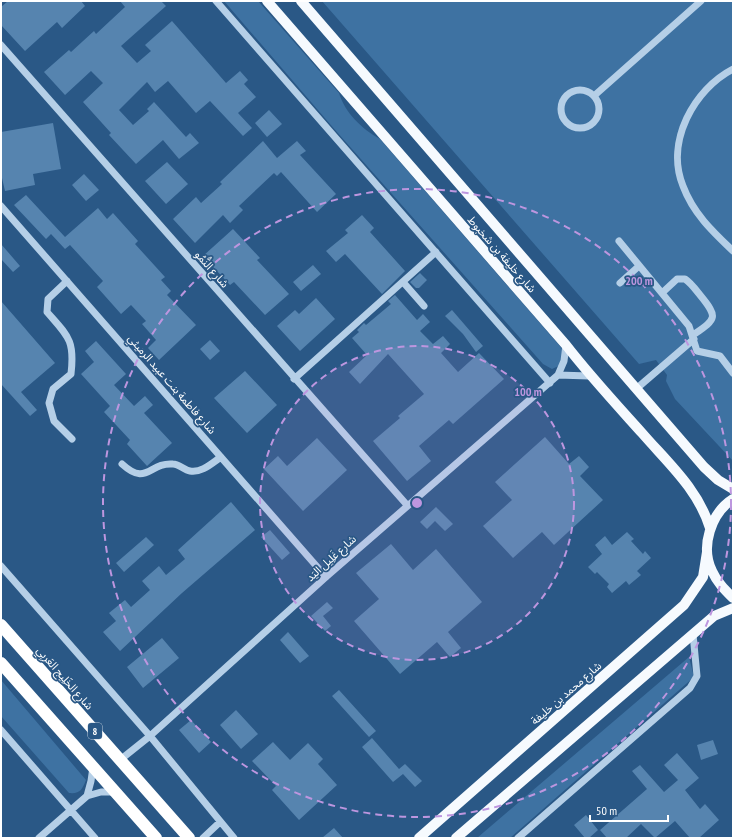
<svg xmlns="http://www.w3.org/2000/svg" width="734" height="839" font-family="'PT Sans Narrow','Noto Sans Arabic',sans-serif">
<style>
.green{fill:#3e72a2}
.building{fill:#5684af}
.lines{fill:none;stroke-linecap:round;stroke-linejoin:round}
.minor{stroke:#b5cfe7;stroke-width:7}
.major{stroke:#f6fafe;stroke-width:10}
.highway{stroke:#fff;stroke-width:12}
.ring{fill:none;stroke:#bd96df;stroke-width:2;stroke-dasharray:7 5}
.labels{text-anchor:middle;dominant-baseline:central;stroke-width:3.5;stroke-linejoin:round;paint-order:stroke}
.shield{fill:#2a5886;stroke:#bfcddb;stroke-width:1}
.shield-label{font-size:10px;font-weight:bold;fill:#fff}
.street-label{font-size:11px;fill:#fff;stroke:#2a5886}
.centre{fill:#bd96df;stroke:#2a5886;stroke-width:2}
.ring-label{font-size:12px;text-anchor:middle;font-weight:bold;fill:#bd96df;stroke:#2a5886;stroke-width:3.5;stroke-linejoin:round;paint-order:stroke}
</style>
<rect width="100%" height="100%" fill="#2a5886"/>
<path class="green" d="M224,1h34l81,92c6,20 23,36 41,46l185,213 -2,12 -11,5 -9,-5 -207,-233z
M322,1h411v460l-58,-62 -9,-18 1,-6 -11,-15 -17,4z
M689,657l5,20 -184,161h-33z
M1,680l85,100c-4,10 -6,14 -17,13l-68,-77z"/>
<path class="building" d="M8,1h73l4,5 -23,22 -5,-6 -32,29 -24,-26v-18z
M120,1h41l5,5 -45,40 16,17 14,-12 -6,-6 27,-24 54,62 14,-12 8,9 -4,4 12,13 -18,16 14,15 -9,8 -33,-35 -14,12 -28,-32 -13,11 -8,-10 -28,28 14,15 16,-14 -2,-2 7,-7 32,35 4,-4 9,10 -20,16 -16,-19 -27,24 -27,-29 2,-2 -28,-31 20,-19 -12,-12 -26,24 -21,-23 25,-22 2,2 23,-21 2,3 29,-27z
M269,110l13,14 -15,13 -12,-14z
M53,123l8,46 -28,5 2,11 -30,6 -3,-13h-1v-46z
M263,141l14,17 20,-17 9,10 -6,4 36,39 -19,18 -36,-40 -4,4 -3,-3 -35,33 4,4 -13,13 -7,-8 -28,28 -22,-24 23,-22 5,6 21,-19 -2,-2z
M167,162l21,22 -22,20 -21,-23z
M84,174l15,16 -13,11 -14,-16z
M26,195l39,42 33,-29 9,11 6,-6 25,28 -3,3 30,33 -4,3 10,11 -4,4 29,30 -37,35 -11,-12 8,-8 -14,-16 4,-3 -15,-16 -10,9 -24,-27 6,-6 -33,-36 -5,4 -14,-15 -5,5 -32,-34z
M362,215l12,13 -4,4 35,39 -23,23 -37,-40 -9,8 -10,-11 22,-18 -3,-3z
M233,229l27,29 -3,2 32,34 -24,21 -31,-33 -4,3 -27,-29z
M1,244l19,22 -7,6 -12,-13z
M313,265l8,9 -20,17 -8,-9z
M420,273l7,7 -8,8h-3l-6,-6z
M395,295l22,25 6,-6 7,8 -10,9 13,13 10,-8 7,8 -9,9 17,19 21,-19 25,26 -51,45 -4,-4 -30,26 12,15 -24,20 -34,-40 27,-23 -2,-2 26,-22 -36,-40 -28,30 -11,-12 18,-17 -15,-17 7,-6 -2,-2 7,-7 2,2 25,-21 -3,-3z
M316,298l19,21 -35,32 -23,-25 18,-16 4,4z
M1,301l54,62 -34,29 16,18 -7,6 -29,-32z
M452,310l31,36 -7,6 -13,-18 -18,-18z
M210,340l10,11 -10,9 -10,-11z
M96,341l30,33 -12,11 20,21 11,-10 8,9 -9,8 28,30 -25,23 -20,-22 3,-4 -26,-28 6,-6 -29,-32 13,-12 -9,-11z
M245,371l32,34 -30,28 -33,-35z
M545,437l24,27 10,-8 10,11 -9,9 23,24 -49,45 -12,-13 -29,26 -30,-32 29,-26 -17,-18z
M317,438l30,32 -44,41 -39,-42 14,-13 9,10z
M231,502l24,28 -73,63 -62,58 -17,-19 13,-11 -7,-8 16,-13 6,7 19,-17 -8,-9 17,-15 7,9 19,-16 -7,-9z
M436,507l17,17 -8,7 -10,-10 -8,8 -7,-7z
M270,530l20,23 -8,7 -21,-23z
M627,532l7,7 -3,2 12,13 2,-3 6,7 -14,13 4,4 -12,10 -3,-4 -14,12 -5,-6 2,-3 -12,-12 -2,2 -7,-7 14,-13 -7,-9 10,-9 7,9z
M146,537l8,8 -30,27 -8,-9z
M391,544l22,26 23,-21 46,53 -34,30 13,16 -11,9 -13,-15 -37,32 -46,-53 25,-22 -23,-26z
M327,602l6,6 -10,8 8,10 -6,5 -14,-15z
M288,632l21,24 -9,7 -20,-23z
M162,638l17,20 -36,30 -16,-21z
M339,690l37,41 -7,6 -37,-41z
M236,710l22,24 -17,15 -21,-24z
M191,720l20,22 -12,11 -20,-23z
M372,738l27,31 6,-5 17,17 -7,6 -12,-13 -10,8 -31,-35z
M713,740l5,14 -17,6 -4,-15z
M273,742l17,18 18,-17 15,16 -5,5 19,21 -38,35 -27,-30 4,-4 -24,-25z
M677,753l22,25 -14,12 15,19 5,-5 14,16 -20,18h-9l-15,-17 -20,17 -14,-14 -15,14h-19l-7,-8 47,-41 -15,-18 8,-6 24,27 14,-12 -14,-15z
M586,815l12,15 -9,8h-4l-11,-13z
M334,828l9,10h-21z"/>
<g class="lines">
<path class="minor" d="M216,1l334,382
M1,45l406,460
M733,69c-39,20 -68,73 -50,117 10,27 29,45 50,65
M561 109a19 19 0 1 1 38 0a19 19 0 1 1-38 0Z
M595,95l106,-94
M1,206l325,371
M619,241l70,85 8,25 23,5 13,17
M67,281l-19,18 -1,13c21,24 28,28 24,62l-18,15 -4,14 5,18 18,18
M403,282l21,24
M620,283l19,-17
M662,293l15,-14h8c6,4 11,11 15,16 19,23 16,24 -7,40
M558,375l31,1
M294,379l142,-127
M636,389l58,-50
M122,464c25,23 27,-2 51,0 6,0 11,6 17,7 12,2 22,-8 31,-14
M1,566l149,170 84,102
M1,730l94,108
M120,760l30,-24 176,-159 232,-202 6,-14 2,-16
M87,796l4,-15 2,-14
M39,838l48,-42 14,-4h14
M203,838l17,-16
M518,838l172,-150 7,-12 -4,-42"/>
<path class="major" d="M267,1l299,344c24,31 50,59 76,88 26,30 56,56 68,95
M301,1l403,466 14,13 15,9
M733,499c-22,14 -33,48 -21,72 5,11 12,18 21,27
M419,838l265,-233 19,-28 4,-25
M456,838l258,-222 19,-8"/>
<path class="highway" d="M1,625l188,213
M1,663l155,175"/>
</g>
<circle cx="417" cy="503" r="157" fill="#bd96df" fill-opacity=".12"/>
<g class="ring">
<circle cx="417" cy="503" r="157"/>
<circle cx="417" cy="503" r="314"/>
</g>
<g class="labels">
<rect class="shield" x="88" y="723" width="14" height="16" rx="3"/>
<g class="shield-label">
<text x="95" y="731">8</text>
</g>
<g class="street-label">
<text transform="translate(502 254) rotate(49)">شارع خليفة بن شخبوط</text>
<text transform="translate(212 269) rotate(49)">شارع النُّمُو</text>
<text transform="translate(172 384) rotate(49)">شارع فاطمة بنت عبيد الرميثي</text>
<text transform="translate(331 558) rotate(-42)">شارع غَلِيل اليَد</text>
<text transform="translate(65 678) rotate(49)">شارع الخَلِيج العَربِي</text>
<text transform="translate(566 693) rotate(-41)">شارع محمد بن خليفة</text>
</g>
</g>
<circle cx="417" cy="503" r="6" class="centre"/>
<g class="ring-label">
<text x="639" y="285">200 m</text>
<text x="528" y="396">100 m</text>
</g>
<rect width="734" height="839" fill="none" stroke="#ffffff" stroke-width="4"/>
<path d="M590 815v6h78v-6" fill="none" stroke="#ffffff" stroke-width="2"/>
<text x="596" y="815" font-size="12" fill="#ffffff" stroke="#2a5886" stroke-width="3" paint-order="stroke">50 m</text>
</svg>
